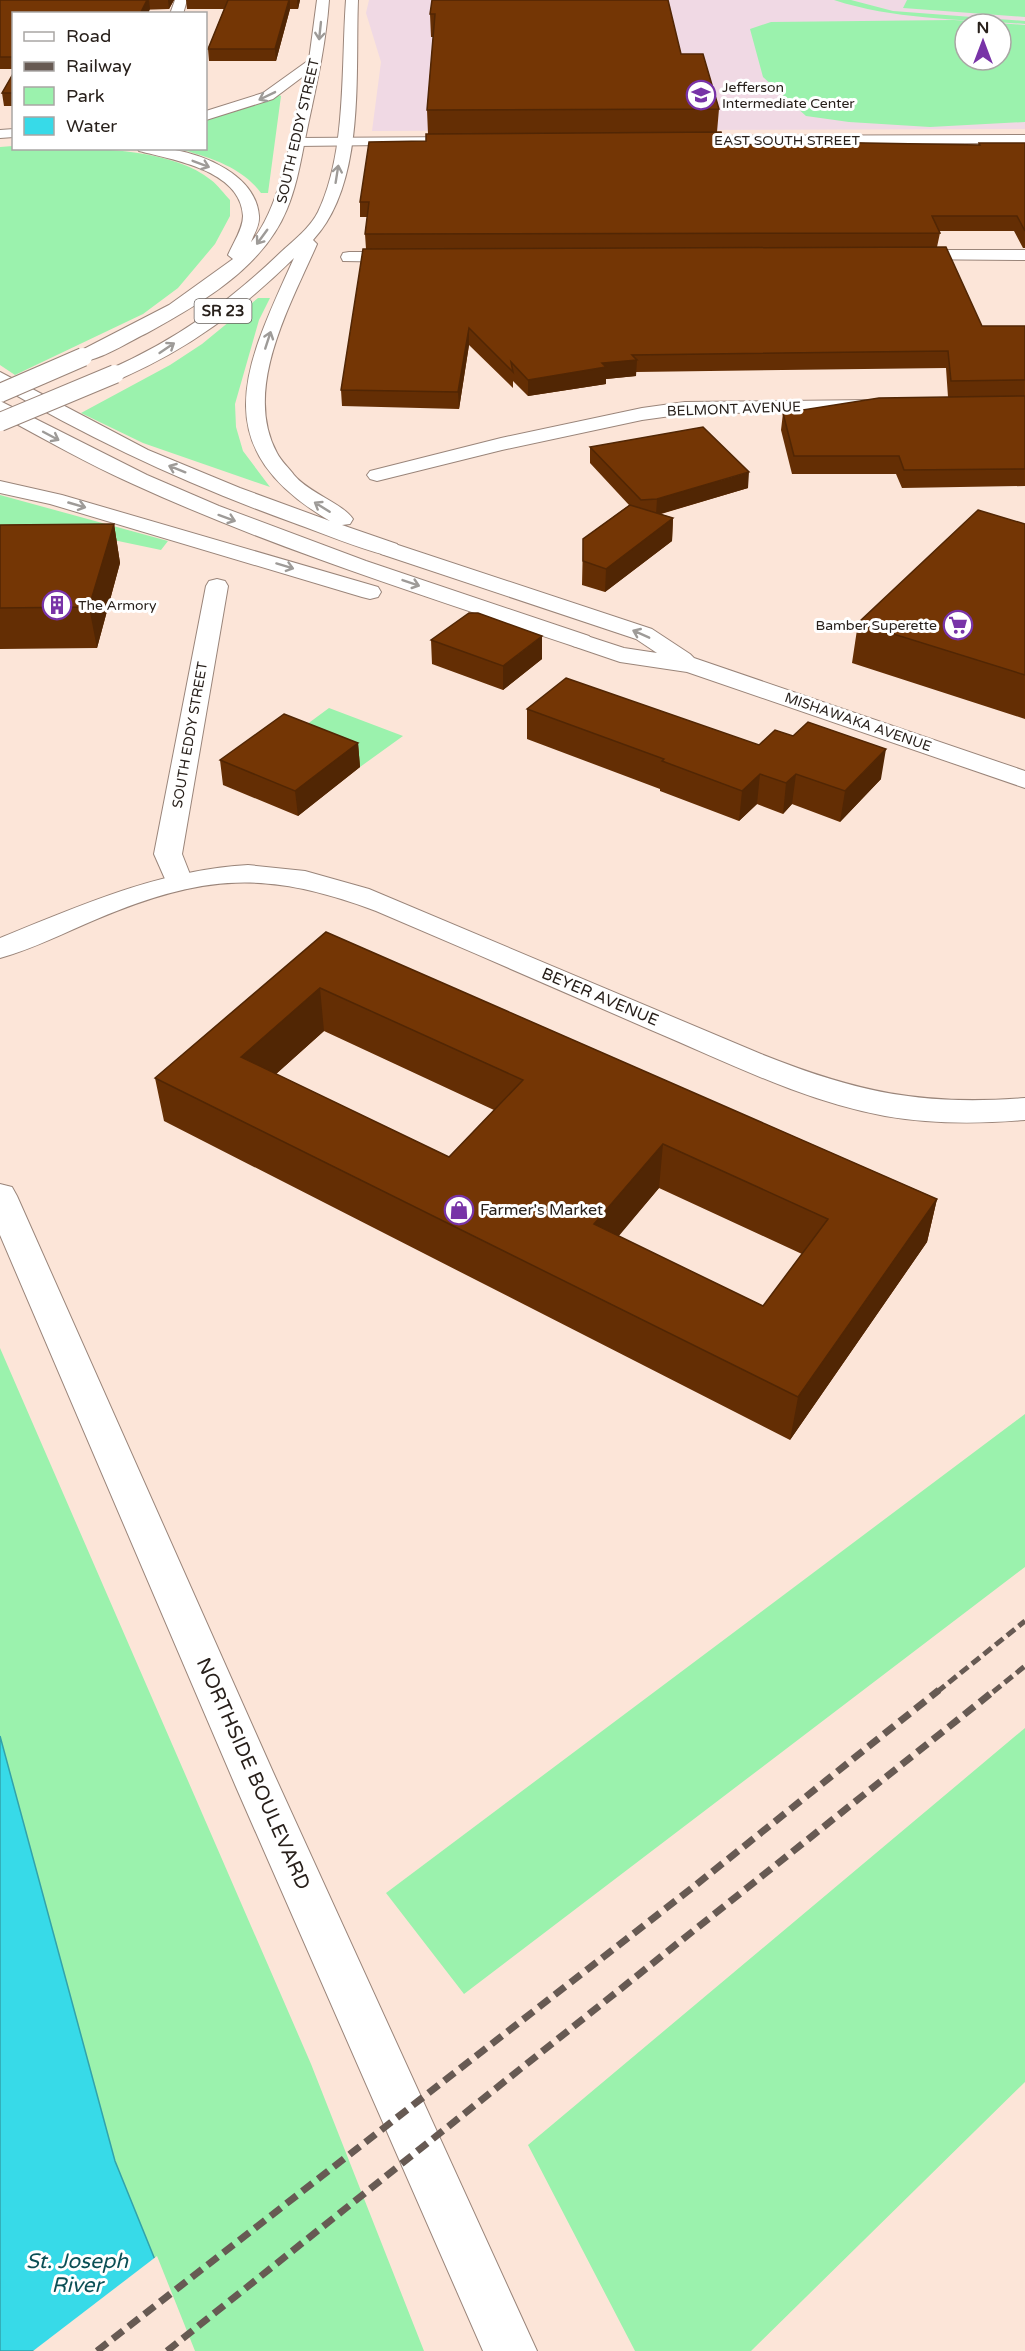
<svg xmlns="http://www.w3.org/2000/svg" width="1025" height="2351" font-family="'Varela Round',sans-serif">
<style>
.education{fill:#f0d9e4;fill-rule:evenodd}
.green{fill:#9bf2ad;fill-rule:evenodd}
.water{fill:#37dae8;stroke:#32a2aa;stroke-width:1.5}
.pier{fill:#fce5d8}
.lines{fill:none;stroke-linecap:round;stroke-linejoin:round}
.minor-casing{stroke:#9a857a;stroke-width:2}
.tertiary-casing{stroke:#9a857a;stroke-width:2}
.secondary-casing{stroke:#9a857a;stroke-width:2}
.primary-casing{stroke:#9a857a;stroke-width:2}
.minor{fill:#fff;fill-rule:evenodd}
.tertiary{fill:#fff;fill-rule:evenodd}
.secondary{fill:#fff;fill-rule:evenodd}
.primary{fill:#fff;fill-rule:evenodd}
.rail-far1{stroke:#675a53;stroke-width:5;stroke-dasharray:10 5;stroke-linecap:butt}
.rail{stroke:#675a53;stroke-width:7;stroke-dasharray:13 7;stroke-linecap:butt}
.primary-bridge-casing{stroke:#9a857a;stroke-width:20;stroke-linecap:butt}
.primary-bridge{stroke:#fff;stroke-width:18}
.wall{fill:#642e04;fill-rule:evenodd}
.shaded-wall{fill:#512604}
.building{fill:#743605;stroke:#512604;stroke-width:1.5;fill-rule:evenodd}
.oneway{stroke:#9e9b98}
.labels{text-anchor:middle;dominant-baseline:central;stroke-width:6;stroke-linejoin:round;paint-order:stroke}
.far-poi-label{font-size:14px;fill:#28201b;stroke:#fff;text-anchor:start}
.far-street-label{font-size:14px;fill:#28201b;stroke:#fff}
.shield{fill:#fff;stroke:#68635f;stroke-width:1.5}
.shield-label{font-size:15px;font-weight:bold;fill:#28201b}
.street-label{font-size:16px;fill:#28201b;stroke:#fff}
.poi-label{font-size:16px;fill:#28201b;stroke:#fff;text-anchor:start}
.near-street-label{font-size:20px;fill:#28201b;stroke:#fff}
.near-water-label{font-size:21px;font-style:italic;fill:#0a4f55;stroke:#fff}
</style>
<rect width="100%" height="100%" fill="#fce5d8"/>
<path class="education" d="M369,0h656v129l-653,2 9,-69 -15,-49zM965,24h36v36h-36z"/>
<path class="green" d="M834,0h17l42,11 132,10v3c-64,-5 -130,-4 -191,-24z
M907,0h118v17l-122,-9z
M954,20l71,5v97l-95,5 -81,-5 -43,-6 -43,-39 -13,-48 21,-7zM965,24h36v36h-36z
M279,95l2,1 -13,97h-7c-19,-26 -52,-36 -82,-44l27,-1v-29l31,-8z
M13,146l1,2c54,0 153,-4 197,32 7,5 13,14 19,20v16l-15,28 -37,44 -35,26 -128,61 -15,-10v-218z
M258,298h12l-11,22 -24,84 1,23 7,24 27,36 -127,-44 -62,-30 89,-48 32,-21z
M0,495l168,46 -7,9 -62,-13 -99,-6z
M329,708l74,28 -43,31 -73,-28z
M0,1348l311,716 113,287h-232l-77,-190 -115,-425z
M1025,1414v153l-561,427 -78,-101z
M1025,1728v354l-274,269h-116l-107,-206z"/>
<path class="water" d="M0,1736l115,425 77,190h-192z"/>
<path class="pier" d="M157,2256l38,95h-162z"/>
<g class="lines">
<g class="minor-casing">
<path id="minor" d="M175,0h12l-4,14h-13z
M1025,135v8l-346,1 -7,-4 7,-4z
M469,137l7,4 -2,3 -177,2 -7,-4 7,-4z
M906,250h119v10l-125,-1 -2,-4 2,-4z
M349,252h58l6,1 2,4 -2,4 -6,1 -64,-1 -2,-4 2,-4z
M872,400l7,2 3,4 -3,4 -194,4 -43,6 -140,30 -125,31 -7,-2 -3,-4 3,-4 131,-33 141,-30 43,-6z
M217,579l8,2 3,5 -46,268 11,28 -4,6 -10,2 -10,-2 -15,-34 52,-268 3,-5z"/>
</g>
<g class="tertiary-casing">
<path id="tertiary" d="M248,865l57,6 64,18 392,165c95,38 161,52 264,44v22c-47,4 -94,4 -140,-4 -82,-15 -158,-54 -234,-86 -92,-40 -183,-80 -275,-119 -110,-41 -171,-37 -279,8 -31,13 -64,30 -97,39v-20c81,-33 160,-68 248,-73z
M0,1184l12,3 5,9 256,576 264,579h-54l-247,-564 -236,-552z"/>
</g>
<g class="secondary-casing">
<path id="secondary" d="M389,542l263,87 38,25 4,4 331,113v17l-338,-116 -67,-10 -47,-16 -4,-5 4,-5 8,-2 43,14 33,5 -21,-14 -255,-85 -3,-5 3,-5z"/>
</g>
<g class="primary-casing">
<path id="primary" d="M317,0h12c-3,43 -12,83 -21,125 -6,28 -10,58 -21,84 -24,59 -87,95 -140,124 -17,8 -54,32 -71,28l-2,-4 2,-4 93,-48 64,-46 -5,-4c5,-12 15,-26 15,-39 -2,-46 -70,-56 -104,-65l-2,-3c10,0 22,-1 32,1 35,5 87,26 90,67 1,9 -5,18 -8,26 32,-36 42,-119 54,-167l-32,24 -67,21v-9l57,-18 46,-33z
M346,0h12c-3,73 8,184 -45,240l4,4c-26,60 -75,145 -40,209 4,8 12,15 17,22 15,18 48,28 59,44l-3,5 -8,1 55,19 3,5 -3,5 -8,2c-32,-8 -64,-22 -95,-33 -103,-37 -200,-82 -294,-137v-14l148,78 92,38 90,33c-126,-74 -86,-153 -36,-263 -53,52 -104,90 -172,120h-14l-3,-4 3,-4c68,-30 120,-67 173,-118 13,-12 29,-24 37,-40 29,-60 23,-146 28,-212z
M14,129v8l-14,1v-8z
M0,401l147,74 72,31 147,55 223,75 4,5 -4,5 -8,2 -8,-2c-148,-50 -298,-97 -440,-162 -45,-20 -89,-45 -133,-69z
M0,481l62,14 316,92 3,5 -3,5 -8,2 -8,-2 -312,-93 -50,-11z"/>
</g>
<use href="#minor" class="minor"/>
<use href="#tertiary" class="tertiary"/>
<use href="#secondary" class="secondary"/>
<use href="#primary" class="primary"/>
<path class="rail-far1" d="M937,1692l88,-71
M993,1692l32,-26"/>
<path class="rail" d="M97,2351l595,-463 247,-198
M167,2351l828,-661"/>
<g class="primary-bridge-casing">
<path id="primary-bridge" d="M0,393l83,-36
M0,422l115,-48"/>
</g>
<use href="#primary-bridge" class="primary-bridge"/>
</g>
<path class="wall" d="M0,0h174l-5,9 -155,5v55h-14z
M186,0h114l-2,9h-8l-14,52h-67l-1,-12 16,-40h-37z
M432,0l249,54 38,55 -2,23 7,13 86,-1v-2l168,3 1,-2h46v105h-2l-9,-17h-75l1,2 -3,14 45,79h43v160l-123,2 -6,-14h-104l-11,-44 2,-17 165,-16 -2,-29 -310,4v4l-30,3v5l-78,12 -15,-15v7l-44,-43 -10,64 -117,-3 -1,-16 25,-141 -1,-15 2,-17h-7v-15l66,-61 2,-7 -1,-24 6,-73h-2l-1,-23z
M14,72v34h-10l-2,-13z
M590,447l158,41 -87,26 12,4 -1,23 -67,51 -23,-7 1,-46 46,-34 -39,-42z
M114,524l6,39 -23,85 -97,1v-124z
M1025,524v195l-173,-56 6,-40z
M431,640l111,19 -39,31 -71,-26z
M527,709l232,36 122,34 -41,43 -48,-18 -9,10 -26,-10 -18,17 -79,-30v-2l-133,-50z
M358,743l2,24 -62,49 -75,-31 -3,-25z
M326,932l611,267 -10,43 -137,198 -626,-319 -9,-43zM324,1031l170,79 -45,47 -173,-83zM659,1188l143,66 -39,52 -145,-70z"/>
<path class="shaded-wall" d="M147,0h2l1,9 -2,5h-8z
M168,0h6l-5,9z
M289,0h1v9l-14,52 -1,-12z
M297,0h3l-2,9z
M469,328v17l-10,64 -1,-17z
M637,360l-1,16 -30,3v5l-78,12v-16l74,-17z
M749,472l-1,16 -92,27 1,-16z
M673,518l-1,23 -67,51 1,-23z
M114,524l6,39 -23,85 -8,-41z
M542,636v23l-39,31v-24z
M358,743l2,24 -62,49 -3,-25z
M886,749l-5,30 -41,43 5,-31z
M760,774l-3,30 -18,17 3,-30z
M796,774l-4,30 -9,10 3,-31z
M320,988l4,43 -77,69 -6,-43z
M663,1144l-4,44 -67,80 2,-44z
M937,1199l-10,43 -137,198 8,-43z"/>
<path class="building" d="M0,0h147l-7,14h-126v43h-14z
M228,0h61l-14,49h-67z
M432,0h236l13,54h22l16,55 -292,1 8,-96h-5z
M14,72v21h-12z
M721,132l3,13 87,-1 -1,-2 170,3 -1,-2h46v88l-8,-15h-85l8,17 -575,1 4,-32h-9l9,-60 57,-1v-7z
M946,247l36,79h43v54l-74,1 -3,-30 -316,4 5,5 -35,3 4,4 -78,13 -17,-18 2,10 -44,-44 -11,64 -117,-2 22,-141z
M1025,396v73l-121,1 -5,-14h-105l-11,-43 96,-15z
M703,427l46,45 -92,27 -16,1 -51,-53z
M630,505l43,13 -67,51 -23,-8v-22z
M978,510l47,14v151l-167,-52z
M114,524l-25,83 -89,1v-83z
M469,613h9l64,23 -39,30 -72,-26z
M566,678l193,67 16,-15 18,6 15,-14 78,27 -41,42 -49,-17 -10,9 -26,-9 -18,17 -80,-30 2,-2 -137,-50z
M284,714l74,29 -63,48 -75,-31z
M326,932l611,267 -139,198 -643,-319zM320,988l203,92 -74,77 -208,-100zM663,1144l165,75 -65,87 -169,-82z"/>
<defs><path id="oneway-shaft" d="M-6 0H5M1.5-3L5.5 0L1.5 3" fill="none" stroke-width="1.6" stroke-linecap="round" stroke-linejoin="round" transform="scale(1.5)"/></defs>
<g class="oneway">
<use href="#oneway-shaft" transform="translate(320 31) rotate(96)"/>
<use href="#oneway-shaft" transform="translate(267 96) rotate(154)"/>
<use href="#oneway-shaft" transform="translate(201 164) rotate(21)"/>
<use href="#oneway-shaft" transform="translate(337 174) rotate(-81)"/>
<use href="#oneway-shaft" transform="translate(262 237) rotate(126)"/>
<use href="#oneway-shaft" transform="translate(268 340) rotate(-72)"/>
<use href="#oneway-shaft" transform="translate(167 348) rotate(-34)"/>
<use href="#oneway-shaft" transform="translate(51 436) rotate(28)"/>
<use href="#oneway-shaft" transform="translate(177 469) rotate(-158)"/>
<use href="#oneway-shaft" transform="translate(77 505) rotate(16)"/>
<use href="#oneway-shaft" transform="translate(322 507) rotate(-148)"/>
<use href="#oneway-shaft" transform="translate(227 518) rotate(20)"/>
<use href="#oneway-shaft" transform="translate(285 566) rotate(17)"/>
<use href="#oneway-shaft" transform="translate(411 583) rotate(19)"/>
<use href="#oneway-shaft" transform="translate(641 634) rotate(-156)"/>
</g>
<defs>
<g id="school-ring" transform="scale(1.5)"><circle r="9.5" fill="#fff" stroke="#7833a7" stroke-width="1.5"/><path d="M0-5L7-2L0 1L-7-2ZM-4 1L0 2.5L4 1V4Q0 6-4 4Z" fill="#7833a7"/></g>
<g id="building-ring" transform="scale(1.5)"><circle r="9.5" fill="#fff" stroke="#7833a7" stroke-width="1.5"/><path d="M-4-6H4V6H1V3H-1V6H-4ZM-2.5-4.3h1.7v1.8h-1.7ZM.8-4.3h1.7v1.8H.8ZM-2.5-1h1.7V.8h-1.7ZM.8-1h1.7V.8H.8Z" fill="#7833a7"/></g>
<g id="supermarket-ring" transform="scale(1.5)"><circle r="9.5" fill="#fff" stroke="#7833a7" stroke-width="1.5"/><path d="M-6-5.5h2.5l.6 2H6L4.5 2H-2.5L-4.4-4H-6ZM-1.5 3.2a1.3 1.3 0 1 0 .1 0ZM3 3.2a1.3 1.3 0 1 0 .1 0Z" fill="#7833a7"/></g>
<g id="shop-ring" transform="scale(1.5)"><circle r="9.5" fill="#fff" stroke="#7833a7" stroke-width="1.5"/><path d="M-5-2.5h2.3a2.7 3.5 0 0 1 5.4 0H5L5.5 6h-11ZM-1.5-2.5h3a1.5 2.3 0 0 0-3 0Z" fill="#7833a7"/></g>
</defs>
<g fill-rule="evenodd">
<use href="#school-ring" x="701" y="95"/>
<use href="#building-ring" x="57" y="605"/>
<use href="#supermarket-ring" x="958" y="625"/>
<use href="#shop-ring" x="459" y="1210"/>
</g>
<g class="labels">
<g class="far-poi-label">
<text x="722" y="87">Jefferson<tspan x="722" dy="16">Intermediate Center</tspan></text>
<text x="78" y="605">The Armory</text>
<text x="937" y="625" text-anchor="end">Bamber Superette</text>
</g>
<g class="far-street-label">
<text transform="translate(298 131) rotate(-77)">SOUTH EDDY STREET</text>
<text x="787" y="140">EAST SOUTH STREET</text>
<text transform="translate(734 409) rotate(-2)">BELMONT AVENUE</text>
<text transform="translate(858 722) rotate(19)">MISHAWAKA AVENUE</text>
<text transform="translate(190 735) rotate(-80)">SOUTH EDDY STREET</text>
</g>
<rect class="shield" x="194.5" y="299" width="57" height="24" rx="4.5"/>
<g class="shield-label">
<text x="223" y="311">SR 23</text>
</g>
<g class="street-label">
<text transform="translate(600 997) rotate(23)">BEYER AVENUE</text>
</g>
<g class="poi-label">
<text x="480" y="1210">Farmer's Market</text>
</g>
<g class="near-street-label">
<text transform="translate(253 1774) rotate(66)">NORTHSIDE BOULEVARD</text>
</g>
<g class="near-water-label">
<text x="77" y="2261">St. Joseph<tspan x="77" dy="24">River</tspan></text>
</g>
</g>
<rect x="12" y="12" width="195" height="138" fill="#ffffff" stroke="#a9a6a4" stroke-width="1.5"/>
<rect x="24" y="32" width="30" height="9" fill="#ffffff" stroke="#a9a6a4" stroke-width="1.5"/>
<text x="66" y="42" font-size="18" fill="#28201b">Road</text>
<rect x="24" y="62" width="30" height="9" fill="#675a53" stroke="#a9a6a4" stroke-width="1.5"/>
<text x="66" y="72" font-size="18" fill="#28201b">Railway</text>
<rect x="24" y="87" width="30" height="18" fill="#9bf2ad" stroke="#a9a6a4" stroke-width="1.5"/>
<text x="66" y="102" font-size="18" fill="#28201b">Park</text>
<rect x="24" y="117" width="30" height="18" fill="#37dae8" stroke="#a9a6a4" stroke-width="1.5"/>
<text x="66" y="132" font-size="18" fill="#28201b">Water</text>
<g transform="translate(983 42)"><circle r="28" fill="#ffffff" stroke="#a9a6a4" stroke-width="1.5"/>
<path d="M0-4.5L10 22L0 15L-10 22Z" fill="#7833a7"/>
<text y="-9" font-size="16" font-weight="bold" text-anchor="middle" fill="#28201b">N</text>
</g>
</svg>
